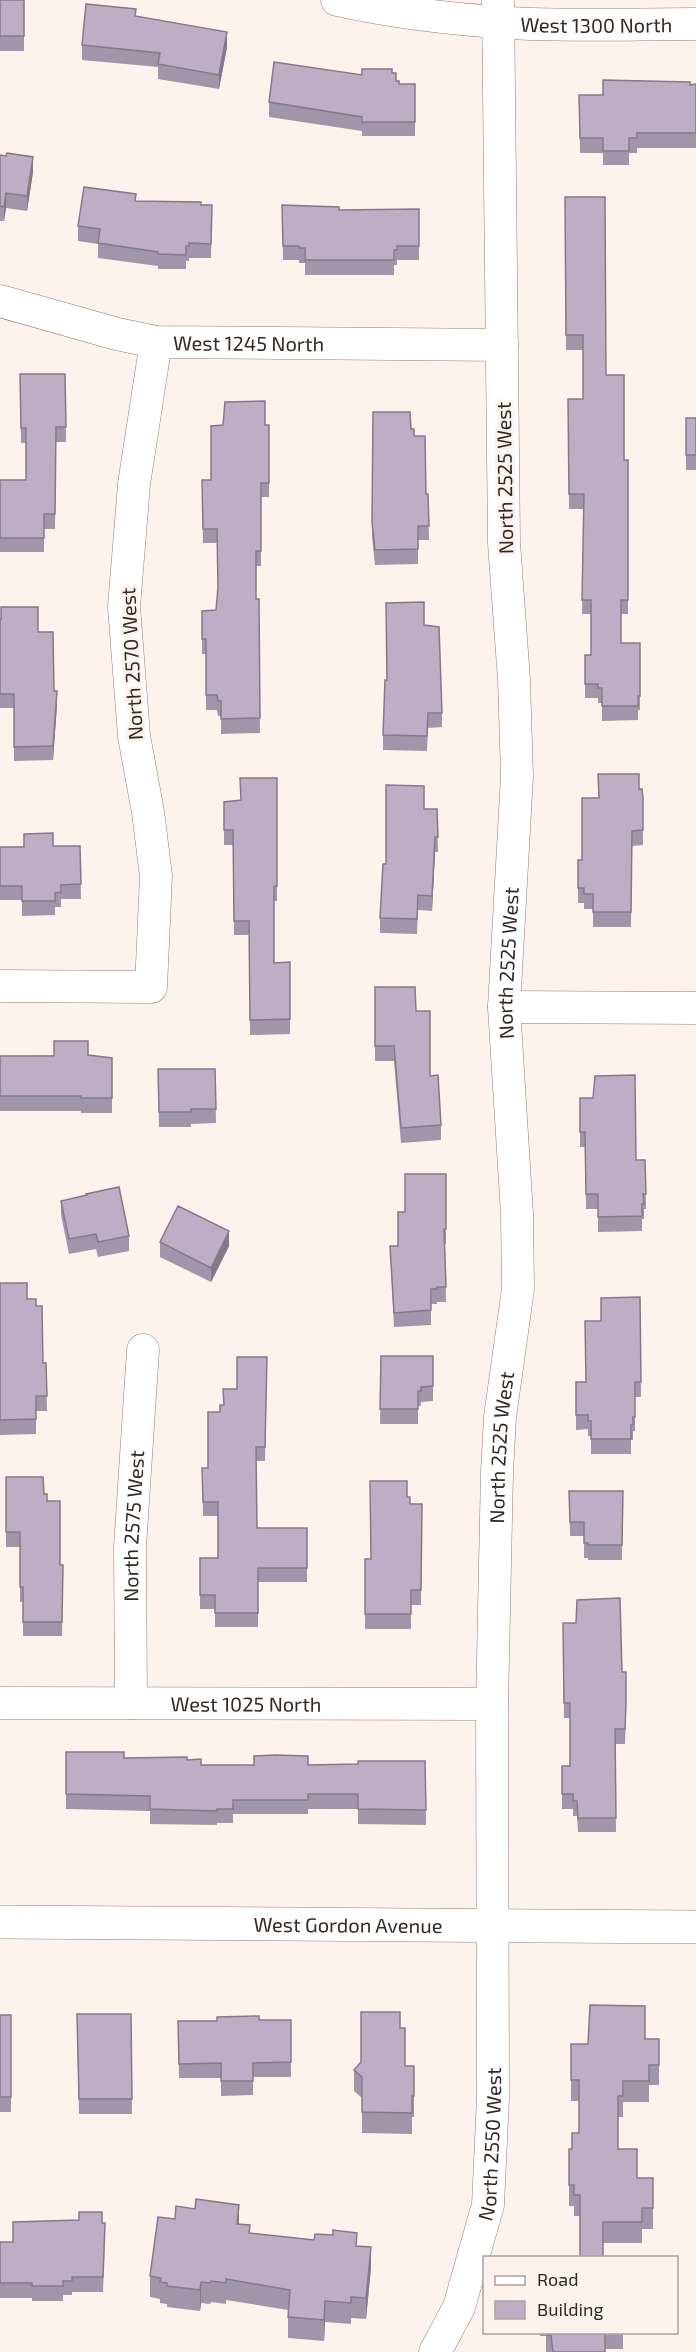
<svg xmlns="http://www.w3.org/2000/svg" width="696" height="2352" font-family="'Exo 2',sans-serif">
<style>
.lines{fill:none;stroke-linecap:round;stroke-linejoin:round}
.minor-casing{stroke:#967c70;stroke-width:33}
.major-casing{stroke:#967c70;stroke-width:34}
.minor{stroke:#fff;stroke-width:32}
.major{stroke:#fff;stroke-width:33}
.wall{fill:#a395a9}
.shaded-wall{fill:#857989}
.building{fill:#beadc4;stroke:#857989;stroke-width:1.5}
.labels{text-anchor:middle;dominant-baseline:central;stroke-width:6;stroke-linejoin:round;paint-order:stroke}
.street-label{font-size:20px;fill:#332823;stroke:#fef2ec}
</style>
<rect width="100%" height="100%" fill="#fef2ec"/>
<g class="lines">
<g class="minor-casing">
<g id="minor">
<path id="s1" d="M337,0c63,14 129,21 194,24 55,2 110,0 165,0"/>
<path id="s2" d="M0,301l117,33 39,8 346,3"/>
<path d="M0,986l151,1 5,-111 -8,-64 -14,-76 -10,-129 10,-123 22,-142"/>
<path d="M504,1007l192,1"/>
<path id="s3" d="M0,1703l492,1"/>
<path id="s4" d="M131,1703l-1,-156 13,-197"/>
<path id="s5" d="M435,2352l24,-45 29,-102 5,-108 -1,-393 5,-232 3,-55 18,-128 -1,-75 -13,-207 13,-231 -3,-96 -10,-137 -6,-543"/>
</g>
</g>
<g class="major-casing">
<g id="major">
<path id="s6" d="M0,1922l696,5"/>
</g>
</g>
<use href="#minor" class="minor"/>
<use href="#major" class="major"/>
</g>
<path class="wall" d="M0,0h24v51h-24z
M136,16l91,31 -8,42 -61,-10v-12l-76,-7v-15z
M392,73l7,11h16v52h-53v-5l-93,-14v-15l93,-27z
M696,84v64h-59v5h-8v12h-26v-12h-23l-1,-58h24z
M0,155l33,17 -6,39 -21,-3 -2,13h-4z
M565,197l41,178 18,85h4v154h-7v29h19v67h-2v10l-36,1v-18h-4v-5h-13v-43h6v-41h-9l2,-105h-15l-1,-110h15v-49h-17z
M136,201l76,4 -1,53h-22v3h-3v8h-28v-3l-60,-8v-14l-20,-3v-15z
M282,205l57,5 80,-1v51h-22v5h-3v10h-89v-12h-6v-3h-16z
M20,374h45l1,68h-10l-1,87h-11v23h-44v-72h26v-37h-5z
M373,412l38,17 3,7 12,58h2l1,46h-11v24l-43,1 -3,-28z
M686,418h10v52h-10z
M269,425v72h-8v69h-5v33h3l1,134 -39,1v-18h-3l-1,-6h-11v-56h-4v-43l14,-1 2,-20 -1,-47h-14l-1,-63h9z
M0,619l38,13 19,73 -4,55 -39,1v-53h-14z
M424,625l18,88v14l-14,1 -1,23 -44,-1v-15l4,-55z
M277,778v123h-3v62l16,-1v72l-40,1 -1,-100h-15l-1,-90h-9v-43l16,-1z
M639,789l4,9v47l-11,1 -1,81h-38v-18h-9v-6h-6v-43h4l17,-62z
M424,809h13l1,43h-3l-3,59 -14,-1 -1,24 -37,-1v-15l6,-54z
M53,846h27l1,53h-20v8h-6v8l-33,1v-16h-22v-53z
M375,987l41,24 25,114v15l-40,3 -7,-82h-19z
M88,1055l24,3v55h-31v-2h-81v-55z
M158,1069h57l1,54 -25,1v3h-32z
M580,1098l56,62h9l1,49h-2v10h-2v12l-44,1v-23h-12l-1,-62h-5z
M446,1174v70h-1l1,58h-9v2h-6v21l-37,2 -4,-81h8l7,-34z
M61,1201l68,35v15l-31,6 -2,-8 -27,5 -8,-39z
M160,1242l69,4 -18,36 -51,-25z
M0,1283l27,16 9,7 7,57h3l1,48h-11v23l-36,1z
M640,1297l1,100h-6v34h-2v9h-2v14h-40v-18h-3v-7l-12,1v-48h10l15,-61z
M381,1356h52v45l-12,1v4h-3v18h-38z
M267,1357l-2,104h-9l1,67h50v54h-49v45h-43v-18h-15v-51h18v-42h-15l-1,-48h6l12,-56 3,-7z
M6,1477l38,17 3,7 13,64h3l-1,71h-39v-34h-3v-55h-14z
M569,1491h54l-1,69h-34v-2h-4v-22h-14z
M410,1504h12l-1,101h-10v24h-46v-70h6z
M563,1623l59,49 4,46 -1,26h-10l1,88h-38l-1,-16h-4v-7h-11v-43h8v-48h-6z
M66,1752l58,6 63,2 14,5h107l50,-1 67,-3 1,64 -68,-1v-15h-50v5h-75v9h-16v2l-67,-1v-13l-84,-2z
M131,2014l1,100h-53l-2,-85z
M0,2015h11v97h-11z
M291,2020v57h-38v18l-32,1v-18h-42l-1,-57z
M400,2028l5,38h9v51h-2v17l-50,-1v-35l-8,-7v-21z
M645,2039h14v46h-10v17h-26v15h-5v32l19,29h16v51h-11v14h-39l-23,-27h-6v-10h-5v-57h3l7,-16v-32h-8v-57h17z
M175,2219l64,5 11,10 107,12 14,22 -5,51 -15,-1v6l-26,-2 -1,19 -36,-3v-28l-62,-10v4l-15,-2 -1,2 -9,-1 -1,8 -33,-4v-3l-7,-1v-4l-10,-2v-21z
M102,2223l3,15 -2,54h-31v3h-9v6h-31v-3h-32v-56h13z
M540,2332h83v17h-18v3h-59v-16h-6z"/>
<path class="shaded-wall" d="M227,32v15l-8,42v-14z
M33,157v15l-6,39v-15z
M6,193v15l-2,13v-14z
M57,691v14l-4,55v-14z
M435,837v15l-3,59v-15z
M229,1231v15l-18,36v-14z
M239,2205v21l-2,-2z
M371,2247v21l-5,51v-21z
M201,2282v21l-1,8v-21z
M325,2301v21l-1,19v-21z"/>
<path class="building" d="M0,0h24v36h-24z
M86,4l50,5 -1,7 92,16 -8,43 -61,-11 2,-11 -78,-8z
M274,62l88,13v-6h30v4h4v8h3v3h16v38h-53v-5l-93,-15z
M603,80l87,2v3l6,-1v49h-59v5h-8v13h-26v-13h-23l-1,-43h24z
M7,153l26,4 -6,39 -21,-3 -2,14 -4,-1v-51l6,1z
M84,187l52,7 -1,7 66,1v3h11l-1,39 -22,-1v3h-3v9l-28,-1v-2l-60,-9 2,-14 -22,-3z
M565,197h40l1,178h18v85h4v140h-7v43h19v53h-2v10h-36v-18h-4v-4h-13v-29h6v-55h-9l2,-106h-15l-1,-95h15v-64h-17z
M282,205l57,2v3l80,-1v37h-22v4h-3v10h-89v-12h-6v-2h-16z
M20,374h45l1,53h-10l-1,87h-11v24h-44v-58h26v-52h-5z
M265,401v24h4v58h-8v68h-5v48h3l1,119 -39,1v-18h-3l-1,-6h-11v-56h-4v-28l14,-1 2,-23 -1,-58h-14l-1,-49h9v-54l12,-1 2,-23z
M373,412h37l1,17h3v7h11l1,58h2l1,32h-11v23l-43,1 -3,-28z
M686,418h10v37h-10z
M424,602v23l15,2 3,86h-14l-1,23 -44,-1 2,-55h2l-1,-77z
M1,607h37v25h15l1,59h3l-4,55 -39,1v-53h-14v-75h1z
M598,774h41v15h3l1,9v32l-11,1 -1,81h-38v-18h-9v-6h-6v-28h4v-62h17z
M240,778h37v108h-3v77l16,-1v57l-40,1 -1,-99h-15l-1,-91h-9v-28l17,-2z
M386,785l38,1v23h13l1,28h-3l-3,59 -14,-1 -1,24 -37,-1 3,-54h3z
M53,833v13h27l1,38 -20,1v7l-6,1v8h-33v-15h-22v-39h24v-13z
M375,987h40l1,24h14v65l8,-1 3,50 -40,3 -7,-82h-19z
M54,1041h34v14l24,3v40h-31v-2h-81v-40h54z
M158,1069h57l1,40h-25v3h-32z
M635,1075l1,85h9l1,34h-3l1,10h-2v12l-44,1v-23h-12l-1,-62h-5v-34h13l2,-22z
M405,1174h41v55h-2l2,58h-9v2h-6v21l-37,3 -4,-67h8v-34h7z
M119,1187l10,49 -31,6 -2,-8 -27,5 -8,-38 26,-6 -1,-1z
M178,1206l51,25 -18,37 -51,-26z
M0,1283h27v16h9v7h6l1,57h3l1,33h-11v23l-36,1z
M640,1297l1,85h-6v35h-2v8h-2v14h-40v-18h-3v-6h-12v-33h10l-1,-61h16v-23z
M381,1356h52v30l-12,1v4h-3v18h-38z
M237,1357h30l-2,90h-9l1,81h50v40h-49v45h-43v-18h-15v-37h18v-56h-15l-1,-34h6v-56h12v-7h4l-1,-16h14z
M6,1477h37l1,17h3v7h13v64h3l-1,57h-39v-35h-3v-55h-14z
M370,1481h37v16h3v7h12l-1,86h-10v24h-46v-55h6z
M569,1491h54l-1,54h-34v-2h-4v-21h-14z
M620,1598l2,74h4v31l-1,26h-10l1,89h-38l-1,-17h-4v-7h-11v-28h8v-63h-6l-1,-80h13l1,-23z
M66,1752h58v6l63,-1v3l14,-1v6h53v-9l21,-1 33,1v9l50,-1v-3h67l1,49 -68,-1v-15h-50v6h-75v9h-16v2l-67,-2v-13l-84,-2z
M590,2005l55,1v33h14v26h-10v16h-26v15h-5v53h19v29h16v30h-11v14h-39v36h-23v-63h-6v-10h-5v-36h3v-16h7v-53h-8v-36h17z
M361,2012h39v16h5v38h9v30h-2v17l-50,-1v-35l-8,-7 7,-8z
M77,2014h54l1,85h-53z
M0,2015h11v82h-11z
M259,2016v4h32v42l-38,1v18h-32v-18l-42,1 -1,-43h39v-4z
M196,2199l43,6 -2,19 13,1 -1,8 65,7 1,-6 18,1v-5l24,3 -1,13 15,1 -5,51 -15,-1v6l-26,-2 -1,19 -36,-3 2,-27 -64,-11v4l-15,-2 -1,2 -9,-1 -1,8 -33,-4v-3l-7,-1 1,-4 -11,-2 8,-59 17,2 1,-13 19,3z
M79,2212h23v11h3l-2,54h-31v4h-9v5h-31v-3h-32v-41h13v-20l66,-2z
M546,2332h59v20h-52l-2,-17h-5z"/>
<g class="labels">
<g class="street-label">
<text stroke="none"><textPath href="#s1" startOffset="261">West 1300 North</textPath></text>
<text stroke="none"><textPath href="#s2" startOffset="254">West 1245 North</textPath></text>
<text transform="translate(504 478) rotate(-91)">North 2525 West</text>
<text transform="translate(131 664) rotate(-93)">North 2570 West</text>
<text stroke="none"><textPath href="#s5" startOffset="1401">North 2525 West</textPath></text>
<text stroke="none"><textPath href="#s5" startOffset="915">North 2525 West</textPath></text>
<text stroke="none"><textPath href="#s4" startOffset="177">North 2575 West</textPath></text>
<text stroke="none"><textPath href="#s3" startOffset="246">West 1025 North</textPath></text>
<text stroke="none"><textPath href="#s6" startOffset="348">West Gordon Avenue</textPath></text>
<text stroke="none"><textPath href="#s5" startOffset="218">North 2550 West</textPath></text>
</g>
</g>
<rect x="483" y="2256" width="195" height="78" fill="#fef2ec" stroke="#ada19c" stroke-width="1.5"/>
<rect x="495" y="2276" width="30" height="9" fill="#ffffff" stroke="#ada19c" stroke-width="1.5"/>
<text x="537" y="2286" font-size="18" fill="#332823">Road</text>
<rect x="495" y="2301" width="30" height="18" fill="#beadc4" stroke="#ada19c" stroke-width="1.5"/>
<text x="537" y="2316" font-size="18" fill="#332823">Building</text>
</svg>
